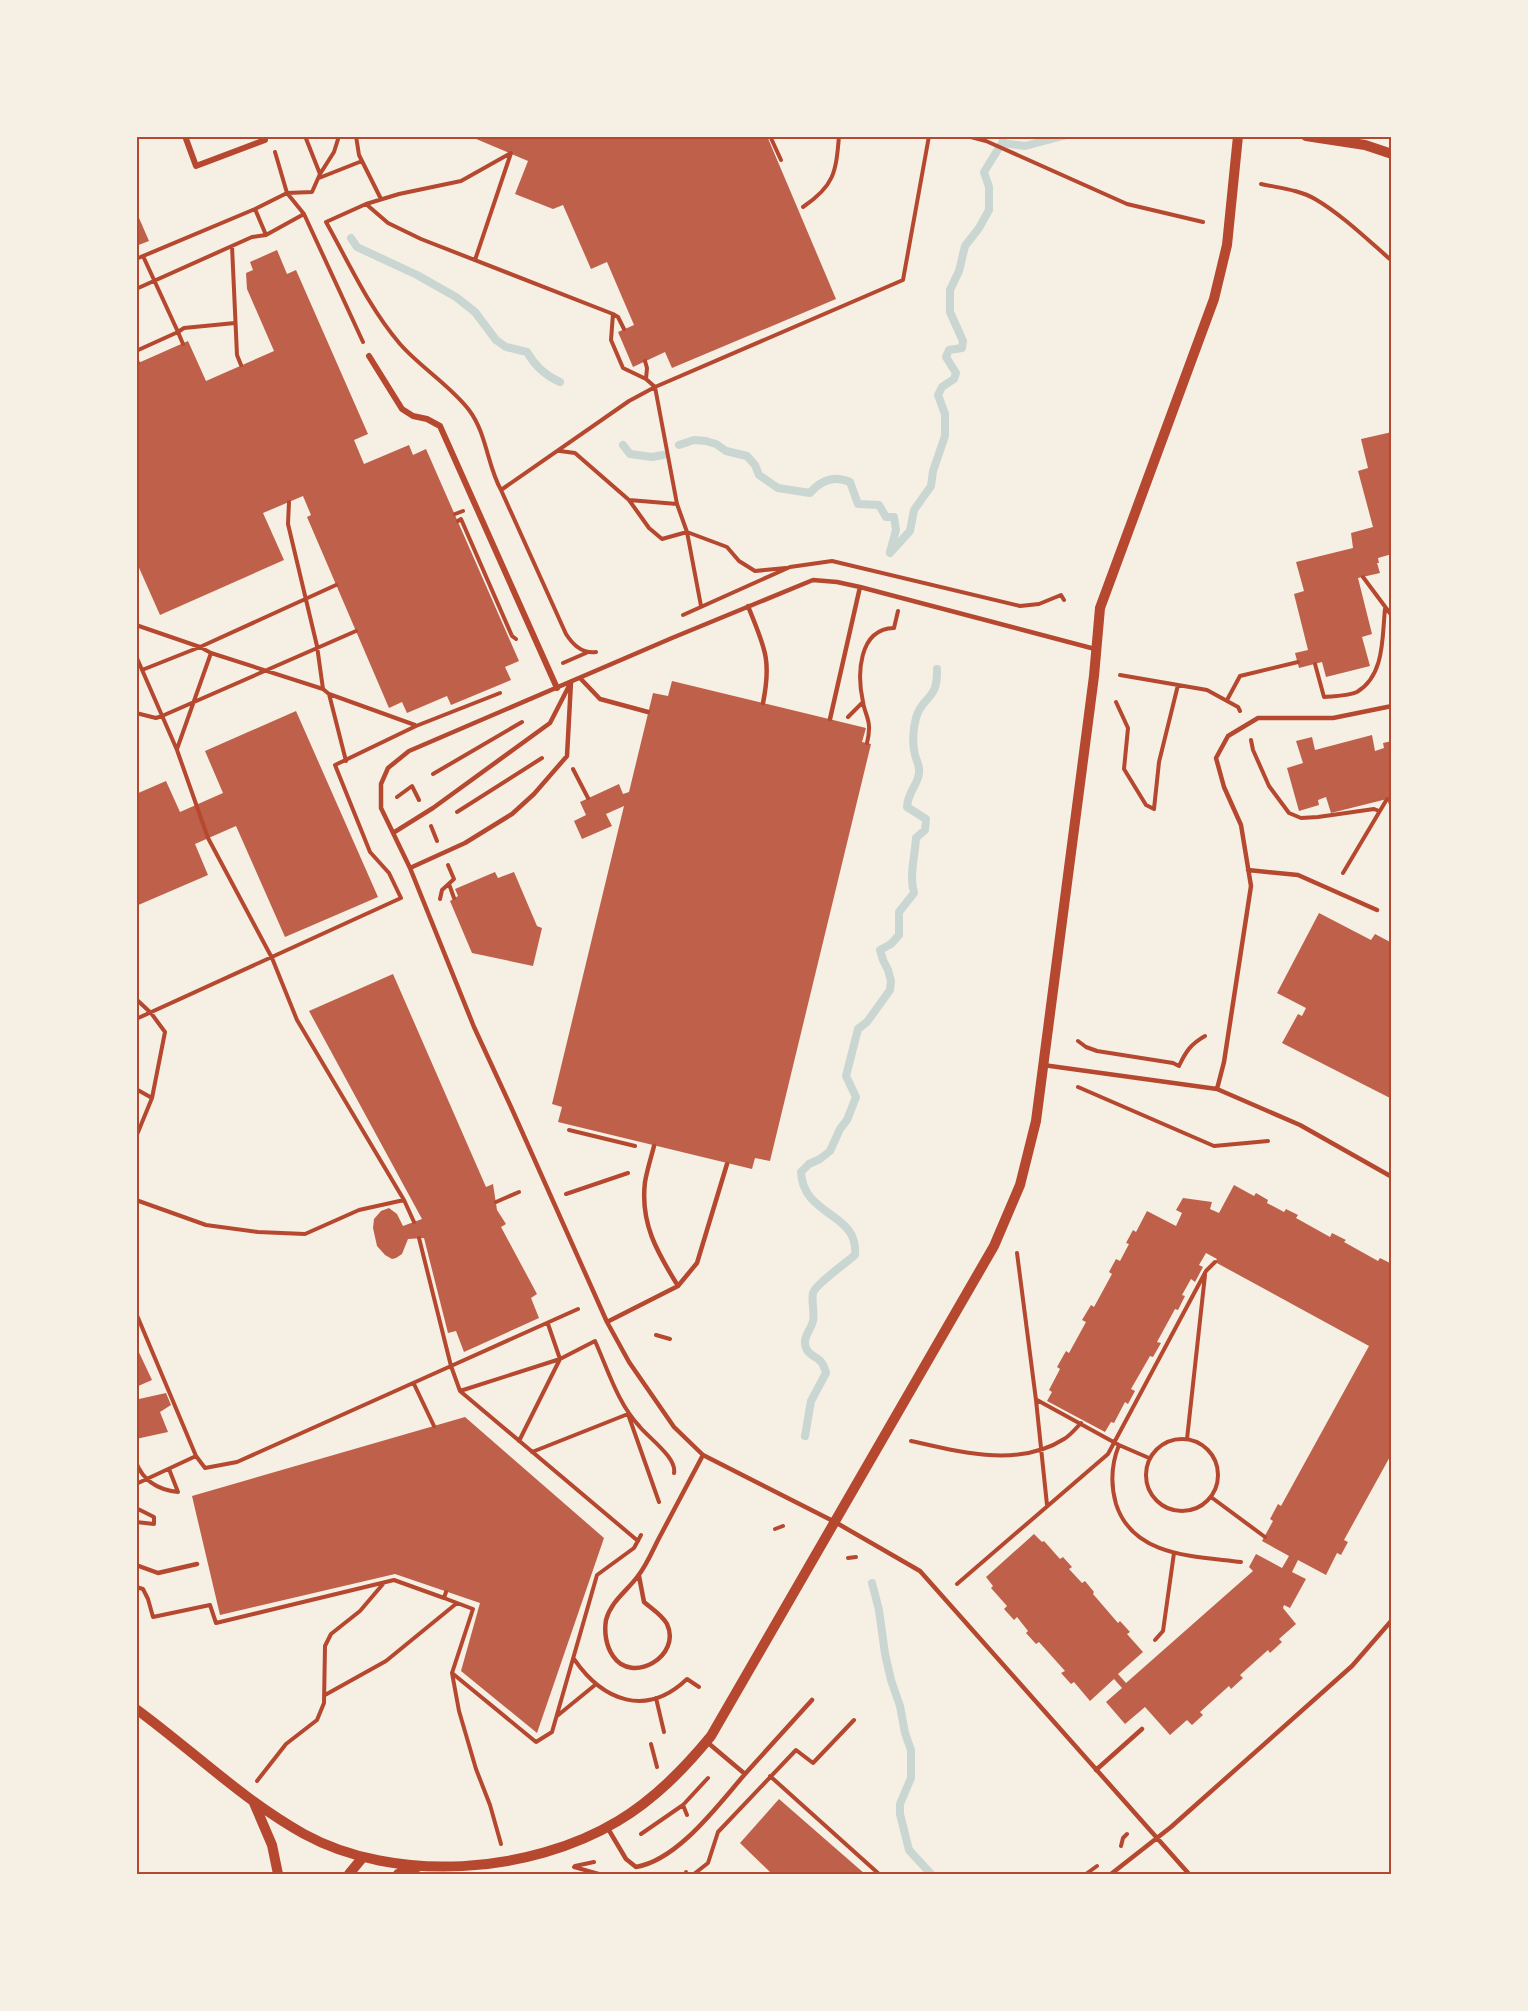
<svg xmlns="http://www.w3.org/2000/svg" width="1528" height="2011" font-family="'DejaVu Sans',sans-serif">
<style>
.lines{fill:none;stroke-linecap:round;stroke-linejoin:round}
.stream{stroke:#c9d6d2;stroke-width:8}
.building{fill:#bf614a}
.path{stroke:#b5482f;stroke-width:4}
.service{stroke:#b5482f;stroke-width:4.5}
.minor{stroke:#b5482f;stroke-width:6}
.tertiary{stroke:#b5482f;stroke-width:10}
.neatline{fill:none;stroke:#b5482f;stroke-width:2}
</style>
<rect width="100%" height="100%" fill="#f6efe4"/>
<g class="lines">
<path class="stream" d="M1002,143l23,3 38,-10
M351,238l6,9 60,28 39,22 19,15 21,28 10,7 21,5c8,14 19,24 33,30
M623,445l7,9 22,3 11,-2
M679,445l15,-5 12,1 10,3 10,7 21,5 8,9 4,10 19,13 32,5c11,-13 24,-18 40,-11l8,22 21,1 7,12h8l2,13 -6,22
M890,553l20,-22 4,-21 17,-24 2,-15 12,-35v-22l-7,-19 4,-8 12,-8 2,-6 -10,-16 3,-7 13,-2 1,-7 -13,-29v-22l9,-19 6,-25 14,-18 10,-18v-23l-5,-15 18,-29 2,-7
M805,1436l6,-35 15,-28c-5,-20 -15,-13 -20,-25 -4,-11 5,-18 7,-27 2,-9 -2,-19 0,-28 2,-8 34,-31 42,-38 4,-43 -52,-38 -54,-83l8,-8 11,-5 10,-8 10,-22 7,-9 9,-23 -10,-21 12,-47 9,-7 23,-32 1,-9 -3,-11 -5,-10 -3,-10 11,-6 8,-9v-23l15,-19c-5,-17 1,-37 2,-55l9,-8 1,-11 -19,-12c1,-16 11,-22 12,-34 1,-7 -2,-11 -4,-18 -3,-11 -2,-26 1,-37 6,-23 22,-16 21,-49
M872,1583l7,27 6,44 6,26 9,26 5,27 6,17v28l-11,26v10l9,36 22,24"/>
</g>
<path class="building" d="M469,136h298l69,163 -164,69 -7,-16 -32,15 -15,-35 16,-7 -27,-63 -16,7 -28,-64 -10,4 -38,-15 13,-33z
M136,211l13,30 -13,5z
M277,250l10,24 9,-4 72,164 -14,6 10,24 45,-19 4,10 13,-6 93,212 -14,6 6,13 -60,25 -4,-9 -40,17 -5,-11 -13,6 -82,-191 4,-2 -8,-19 -40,17 21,47 -124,55 -24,-54v-197l52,-23 18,40 68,-30 -27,-62 -1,-16 7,-3 -3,-8z
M1392,432v122l-14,4 1,5h-2l3,10 -22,5 14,56 -10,3 8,29 -44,11 -4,-15 -23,6 -4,-15 13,-3 -14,-56 10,-3 -8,-29 57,-14 -2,-15 22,-6 -15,-56 10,-3 -7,-29z
M672,681l194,47 -4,14 9,2 -101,417 -15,-3 -3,11 -194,-47 4,-15 -10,-3 72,-298 -18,8 6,12 -30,13 -8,-18 12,-6 -6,-13 39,-18 4,10 6,-2 24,-99 15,3z
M296,711l82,186 -93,40 -49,-111 -41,18 13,31 -72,31v-112l30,-13 14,31 43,-19 -18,-42z
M1372,735l3,16 9,-3 -1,-5 9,-2v73l-5,-15 -56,14 -5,-16 -8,3 1,5 -20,6 -12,-43 16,-5 -7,-22 16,-4 3,13z
M495,872l3,6 16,-6 23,54 5,2 -9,38 -61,-13 -22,-52 8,-5 -3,-7z
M1319,913l52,27 4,-6 17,9v156l-110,-56 16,-29 4,2 4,-8 -29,-15z
M393,974l93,213 7,-3 4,26 9,14 -5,3 36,67 -6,4 8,20 -75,34 -8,-21 -8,2 -24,-95 -16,1 -6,15 -6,4 -4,1 -7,-4 -8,-9 -4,-18 1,-9 7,-8 8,-3 8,6 6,12 19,-7 -113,-208z
M1234,1185l20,11 2,-3 12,7 -1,3 17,9 2,-3 12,6 -2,3 34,19 2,-4 14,7 -2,2 34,19 2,-3 12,6v189l-48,87 4,2 -7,13 -4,-2 -11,22 -28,-15 -6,12 14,7 -16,29 -6,-3 -1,3 13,16 -17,15 3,3 -12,11 -2,-3 -28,25 3,3 -12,11 -2,-3 -29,26 3,3 -11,10 -5,-5 -17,15 -25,-28 -20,17 -19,-22 16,-14 -8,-9 -24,22 -16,-19 -3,2 -10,-11 4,-2 -26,-29 -3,2 -10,-11 2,-2 -11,-14 -3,3 -10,-11 3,-3 -16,-18 2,-2 -7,-9 48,-43 8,8 2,-1 16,18 3,-2 9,10 -3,2 13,14 3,-2 9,11 -1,2 25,29 2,-2 10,11 -3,2 16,18 -25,22 8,9 127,-112 -4,-4 7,-13 26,14 7,-12 -27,-15 11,-20 -3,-2 8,-15 3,2 88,-160 -154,-84 2,-3 -11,-6 -7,12 4,2 -8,15 -4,-3 -9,16 3,1 -7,14 -3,-1 -18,33 4,1 -8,14 -3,-1 -19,33 4,2 -7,13 -3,-2 -11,21 -3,-1 -6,10 -58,-31 5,-9 -3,-2 11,-21 -3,-2 9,-16 3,2 17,-31 -4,-2 9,-15 3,2 18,-33 -3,-2 7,-13 4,2 9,-17 -3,-1 7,-13 3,2 11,-21 29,15 6,-13 -6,-3 7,-12 29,4 -2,7 9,4z
M136,1346l16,34 -16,7z
M138,1392l1,7 27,-6 5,12 -11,7 8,20 -32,7v-46z
M465,1417l139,121 -67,195 -76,-62 19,-68 -85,-29 -175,41 -28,-119z
M779,1799l86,75h-96l2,-1 -31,-30z"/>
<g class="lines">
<path class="path" d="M356,136l3,19 22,44
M770,136l11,24
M967,136l19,5 141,63 76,18
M275,152l12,41 17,21 59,128
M320,174l14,-22 5,-16
M319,178l43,-17
M1261,184c18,4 39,6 54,15 26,15 54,42 77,62
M366,204l22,19 33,16 192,75 -2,26 12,28 23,11 9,8 22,117 10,28 14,74
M803,207c31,-21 33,-34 36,-71
M255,209l11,26
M232,246l5,109 4,10
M136,259l119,-50 32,-16 25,-1 8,-18 -15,-38
M475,260l36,-107
M136,289l116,-52 14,-2 38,-21
M613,314l5,3 6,12
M183,344l-5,-12 6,-4 51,-5
M136,351l42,-19 -35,-76
M136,358l2,5
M645,361l2,7 -1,11
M560,451l15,2 54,47 48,4
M501,490c-14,-25 -14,-56 -32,-80 -18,-24 -49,-43 -69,-66 -31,-36 -51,-81 -74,-122l40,-18 33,-10 62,-13 50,-28
M629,500l20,28 13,11 25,-7 40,15 12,14 16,10 31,-3
M289,502l-1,22 29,122 6,43
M455,514l8,-3
M458,521l3,-2 51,117 4,3
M1363,577l29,39
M683,615l107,-48 42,-6 188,45 19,-2 22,-9 3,5
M136,625l64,22 11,6 112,36 6,5 86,31
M596,652c-14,2 -23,-7 -30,-18l-65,-144 128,-89 26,-14 248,-107 26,-144
M136,656l41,94 31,88 64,120 25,62 107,180 10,22
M563,663l23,-10
M1315,664l9,33c10,-1 25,-1 33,-5 28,-17 25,-55 28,-83
M142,670l58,-23 136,-62
M1120,675l87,15 31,17 2,4
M329,694l17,67
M1227,700l13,-24 58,-14
M1116,702l12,26 -4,41 22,36 8,4 5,-47 19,-77
M136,713l20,5 6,-2 194,-85
M848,717l15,-15
M1251,740l2,10 16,36 20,27 12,5 17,-1 56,-8 5,2
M867,743c1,-4 2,-10 2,-14 1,-9 -5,-18 -6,-27 -6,-27 -5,-73 31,-74l4,-17
M177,749l34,-96
M573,769l15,29
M433,774l89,-52
M397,797l15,-11 7,14
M457,812l85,-54
M431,826l6,15
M1343,873l44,-74
M449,884l5,14
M440,899l2,-9 12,-11 -6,-14
M136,999l15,14 14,19 -13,66 -16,39
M136,1019l265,-121 -12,-25 -19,-21 -35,-87 81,-39 84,-33
M1078,1041l8,6 11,4 76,12 6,3c7,-15 12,-22 26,-30
M1078,1087l136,59 54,-5
M136,1089l16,9
M569,1130l66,16
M566,1194l62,-21
M136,1200l70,25 52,7 47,2 54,-24 45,-10
M496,1202l23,-10
M419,1238l32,128 127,-57
M1017,1253l19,147 11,105
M136,1313l60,143 9,12 32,-6 214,-96 9,25 178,150
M656,1335l14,4
M414,1384l20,42
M460,1391l100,-32 35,-18c13,29 23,63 45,86 10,12 37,31 34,46
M1037,1400l82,45 30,13
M1146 1475a36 36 0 1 1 72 0a36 36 0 1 1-72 0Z
M1187,1439l18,-164
M519,1441l41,-82 -12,-35
M911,1441c49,11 108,27 153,-2 7,-4 12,-11 17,-16
M1119,1445c-8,20 -9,38 -3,59 17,53 78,52 125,58
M532,1452l96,-38 31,88
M136,1462c7,19 23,28 42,30l-9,-23
M136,1484l60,-28
M1211,1497l54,40
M136,1508l18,9v7l-18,-2
M775,1529l8,-3
M848,1558l8,-1
M957,1584l151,-130 98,-183 9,-9
M136,1587l7,2 5,10 5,18 57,-12 6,18 178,-43 50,18 2,-6
M444,1598l29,11 -21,64 84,69 16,-10 45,-157 37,-27 7,-13
M1155,1640l8,-9 11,-78
M574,1659c29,42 72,59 113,20l12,8
M452,1673l7,38 17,58 14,36 11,39
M325,1695l61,-34 71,-58
M656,1698l8,34
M557,1716l38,-31
M651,1744l6,23
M770,1776l109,98
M257,1781l29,-37 31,-24 7,-17 1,-57 6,-12 29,-23 23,-27
M683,1805l4,10
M641,1834l42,-29 25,-27
M1121,1846l2,-8 4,-4
M575,1866l19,-4
M574,1867l25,7
M686,1872v2
M694,1874l14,-11 10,-31 78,-82 17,13 41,-43
M1086,1874l11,-8"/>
<path class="service" d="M748,606c16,41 24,52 15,97
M1095,649l-235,-62 -23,-5 -24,-2 -141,58 -263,113 -21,17 -7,16v24l29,60 64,159 37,80 96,215 22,40 45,65 29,28 132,67 85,49 269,303
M580,678l20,21 48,13
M830,719l30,-132
M393,833l40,-25 117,-85 20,-39
M410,868l55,-25 47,-29 22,-20 33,-38 4,-74
M1248,870l50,5 79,35
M1043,1065l174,24 83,36 92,52
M1217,1089l7,-27 27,-176 -10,-61 -17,-38 -8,-29 12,-22 30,-18h75l59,-12
M654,1146c-3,12 -7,24 -9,36 -5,41 12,70 33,104
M607,1322l71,-36 19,-23 30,-99
M136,1565l22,8 39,-9
M639,1576l5,26c8,7 18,13 23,22 15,32 -35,61 -54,32 -7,-10 -9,-24 -7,-36 5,-19 21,-29 32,-44 8,-10 14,-24 20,-36 15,-28 30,-57 45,-85
M1096,1770l46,-41
M745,1774l67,-74
M607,1827l19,32 10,8c42,-7 82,-62 109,-93l-38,-32
M1111,1874l60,-47 181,-161 40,-46"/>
<path class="minor" d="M185,136l11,30 69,-26 -1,-4
M369,356l33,53 11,7 14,3 13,7 117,262"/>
<path class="tertiary" d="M1306,136l59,9 27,9
M136,1709c56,41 107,91 168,125 91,50 226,40 314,-13 37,-22 66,-52 93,-85l283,-490 26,-61 16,-64 58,-445 6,-68 114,-309 13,-54 11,-109
M254,1803l18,42 6,29
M349,1874l14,-17
M398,1874l22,-8"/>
</g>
<rect width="1528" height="2011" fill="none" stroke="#f6efe4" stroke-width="276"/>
<rect x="138" y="138" width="1252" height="1735" class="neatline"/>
</svg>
